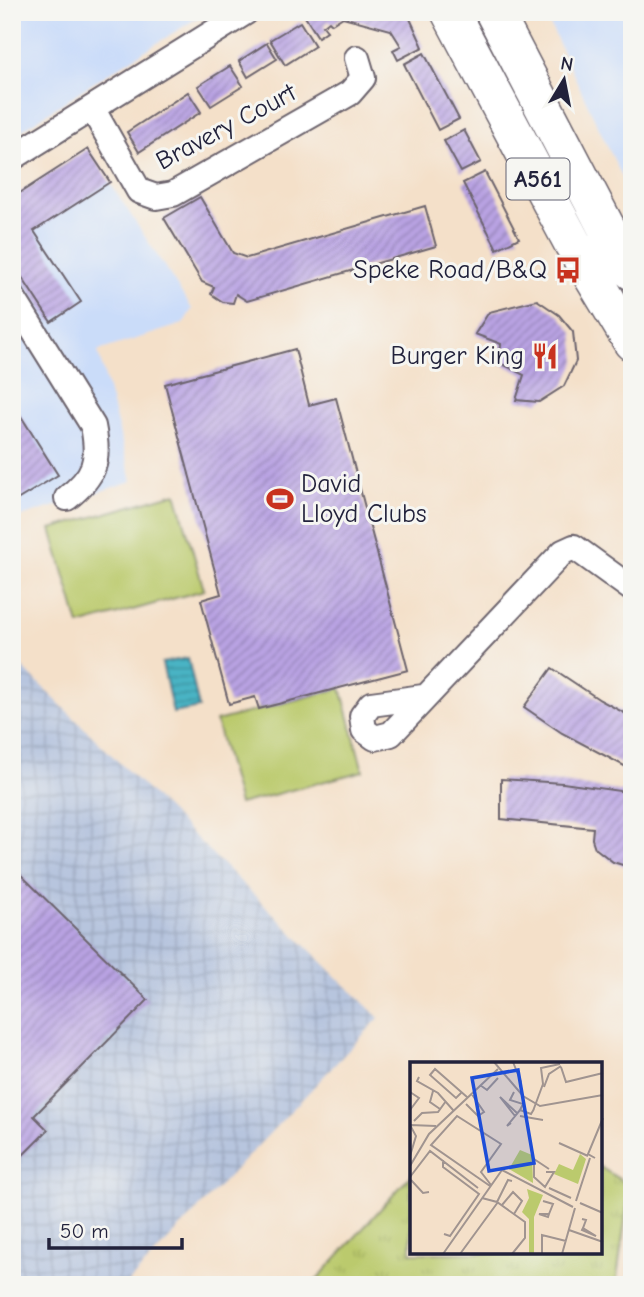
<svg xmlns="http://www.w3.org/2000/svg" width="644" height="1297" font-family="'Comic Neue',sans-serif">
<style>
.built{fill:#cadcf9}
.industrial{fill:url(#industrial-grid)}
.grass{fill:url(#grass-tufts);stroke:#6e7654;stroke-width:2}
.garden{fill:#bbca6d;stroke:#6e7654;stroke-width:2}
.water{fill:url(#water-rules);stroke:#356b80;stroke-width:2}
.building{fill:url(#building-hatch)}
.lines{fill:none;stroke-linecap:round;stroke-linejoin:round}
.minor-casing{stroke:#6c646d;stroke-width:28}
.highway-casing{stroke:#6c646d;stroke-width:40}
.minor{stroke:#fff;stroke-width:24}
.highway{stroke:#fff;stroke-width:37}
.labels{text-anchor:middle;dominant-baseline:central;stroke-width:6;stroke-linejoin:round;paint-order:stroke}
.shield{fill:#f6f6f2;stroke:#626272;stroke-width:2}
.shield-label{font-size:24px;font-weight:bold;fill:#22223b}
.street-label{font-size:26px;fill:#22223b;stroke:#f6f6f2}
.poi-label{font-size:26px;fill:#22223b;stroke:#f6f6f2;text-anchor:end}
.inset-road{fill:none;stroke:#a09490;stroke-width:2}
.view{fill:#1d4ed8;fill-opacity:0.15;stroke:#1d4ed8;stroke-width:3.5}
.inset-edge{fill:none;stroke:#22223b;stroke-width:3.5}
</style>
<defs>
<pattern id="industrial-grid" width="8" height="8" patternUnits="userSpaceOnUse" patternTransform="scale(1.75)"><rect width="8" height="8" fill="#b7c5de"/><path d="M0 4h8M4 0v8" fill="none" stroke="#9da9bf"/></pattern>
<pattern id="grass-tufts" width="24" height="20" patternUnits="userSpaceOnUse" patternTransform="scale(1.75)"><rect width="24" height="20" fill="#bbca6d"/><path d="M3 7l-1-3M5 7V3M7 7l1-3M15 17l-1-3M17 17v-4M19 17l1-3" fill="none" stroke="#a0ad5f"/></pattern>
<pattern id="water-rules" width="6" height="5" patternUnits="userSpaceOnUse" patternTransform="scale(1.75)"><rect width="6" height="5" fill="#48b4c4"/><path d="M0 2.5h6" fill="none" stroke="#3c92a0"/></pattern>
<pattern id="building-hatch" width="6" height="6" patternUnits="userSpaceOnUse" patternTransform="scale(1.75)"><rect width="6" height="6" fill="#b9a3e3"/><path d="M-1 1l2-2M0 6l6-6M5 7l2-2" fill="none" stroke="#9684b9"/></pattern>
</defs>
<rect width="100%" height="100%" fill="#f6f6f2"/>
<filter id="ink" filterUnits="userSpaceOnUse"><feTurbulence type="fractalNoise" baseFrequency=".0143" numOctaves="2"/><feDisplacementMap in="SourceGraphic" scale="14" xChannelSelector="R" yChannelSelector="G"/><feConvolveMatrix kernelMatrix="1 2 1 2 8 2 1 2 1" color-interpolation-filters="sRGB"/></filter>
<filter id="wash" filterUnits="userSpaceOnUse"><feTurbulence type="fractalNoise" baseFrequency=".00686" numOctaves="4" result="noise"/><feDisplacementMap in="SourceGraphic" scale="28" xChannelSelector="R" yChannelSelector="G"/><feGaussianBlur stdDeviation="1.57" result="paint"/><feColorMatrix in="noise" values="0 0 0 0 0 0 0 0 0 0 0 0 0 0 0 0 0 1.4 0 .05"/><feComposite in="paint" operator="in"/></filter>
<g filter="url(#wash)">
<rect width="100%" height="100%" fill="#f4e0c9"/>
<path class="built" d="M12,12h195l-125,78 -70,47z
M544,12h88v186z
M88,149l104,160 -9,15 -85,27 34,130 -120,39v-322z"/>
<path class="industrial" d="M12,657l367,361 -253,267h-114z"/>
<path class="grass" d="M600,1167l30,19 -14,99h-304l99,-110v78h189z"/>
<path class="garden" d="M176,493l28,97 -125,35 -28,-96z
M341,688l22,83 -124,33 -23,-83z"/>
<path class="water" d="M188,658l11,50 -26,5 -11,-50z"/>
<g id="blocks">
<path class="building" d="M308,12h99l16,35 -25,13 -5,-10 8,-4 -10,-16 -48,-13 -11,7 -3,-3 -6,5 4,5 -9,6 -14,-22z
M300,22l15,24 -30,19 -15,-25z
M267,43l10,16 -29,18 -9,-16z
M424,53l35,66 -21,11 -34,-66z
M230,66l13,20 -32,20 -13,-20z
M188,92l13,20 -62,40 -12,-20z
M464,130l17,32 -20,10 -17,-31z
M88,149l22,33 -76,49 47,71 -30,20 -39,-60v-64z
M485,172l34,66 -22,11 -34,-66z
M200,197l33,56 14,5 178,-52 11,40 -189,55 -11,-7 -3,9 -10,-1 -12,-8 3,-7 -12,-5 -38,-64z
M537,300l22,15 14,17 3,29 -12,25 -25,16 -23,-2 8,-25 -24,-12 1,-19 -26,-10 14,-22z
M295,349l14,56 27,-7 72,272 -149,39 -4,-12 -26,7 -28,-104 20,-6 -56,-210z
M12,402l46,73 -46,28z
M552,668l48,32 32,17v53l-70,-37 -38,-26z
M632,775v93l-19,-6 -18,-14 -3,-9 1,-11 -92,-9v-40l62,4 63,9z
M12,866l136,134 -114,116 14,14 -36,36z"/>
</g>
</g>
<g filter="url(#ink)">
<use href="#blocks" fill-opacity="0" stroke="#6c646d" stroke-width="2"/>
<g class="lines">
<g class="minor-casing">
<path id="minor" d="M92,108l47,83 17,6 17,-3 177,-101 13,-15 -6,-20
M12,158l234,-146
M12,296l81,130c7,35 2,50 -26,72
M423,697l-52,7 -9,12 2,14 11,8 16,-4 172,-182 11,-5 58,42"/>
</g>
<g class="highway-casing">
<path id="highway" d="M450,12l123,232 59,98
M494,12l112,215 26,44"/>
</g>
<use href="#minor" class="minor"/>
<use href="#highway" class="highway"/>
</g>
</g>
<defs>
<g id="bus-bare" transform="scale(2.1)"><path d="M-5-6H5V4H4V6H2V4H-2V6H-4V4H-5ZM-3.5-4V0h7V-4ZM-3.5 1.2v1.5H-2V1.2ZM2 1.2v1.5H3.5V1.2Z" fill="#c8321e" stroke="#f6f6f2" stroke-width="2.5" paint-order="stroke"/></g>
<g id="restaurant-bare" transform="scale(2.1)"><path d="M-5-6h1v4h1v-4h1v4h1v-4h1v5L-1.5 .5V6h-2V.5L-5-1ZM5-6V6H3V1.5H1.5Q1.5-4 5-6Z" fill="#c8321e" stroke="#f6f6f2" stroke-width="2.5" paint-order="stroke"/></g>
<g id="stadium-bare" transform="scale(2.1)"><path d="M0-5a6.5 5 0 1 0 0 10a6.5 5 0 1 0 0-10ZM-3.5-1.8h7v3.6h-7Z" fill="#c8321e" stroke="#f6f6f2" stroke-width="2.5" paint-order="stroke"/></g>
</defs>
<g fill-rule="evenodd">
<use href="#bus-bare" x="568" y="270"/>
<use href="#restaurant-bare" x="545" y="356"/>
<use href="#stadium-bare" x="280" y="499"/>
</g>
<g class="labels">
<rect class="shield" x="506.5" y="158.5" width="63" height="41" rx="5"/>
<g class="shield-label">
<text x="538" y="179">A561</text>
</g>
<g class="street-label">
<text transform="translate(226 127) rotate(-28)">Bravery Court</text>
</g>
<g class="poi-label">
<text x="547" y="270">Speke Road/B&amp;Q</text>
<text x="524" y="356">Burger King</text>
<text x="301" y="484" text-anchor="start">David<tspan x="301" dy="30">Lloyd Clubs</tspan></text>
</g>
</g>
<g transform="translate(410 1062)">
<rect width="192" height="192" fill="#f4e0c9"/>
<path d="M110,88l12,5 1,28 -24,-14zM170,92l6,5 -8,25 -24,-10 5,-10 14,6zM117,127l16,6 -9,22v37h-5v-35l-7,-7 7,-14z" fill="#bbca6d"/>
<path class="inset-road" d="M84,0l29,34 17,10 63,-11M103,0l8,20M151,5l5,15 37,-9M9,15l-2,4 21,12 15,17M70,23l7,5 11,-12M134,25l5,-13 12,-8M23,29l-3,11 10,7M0,30l9,6 -9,12M104,30l-4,8 13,4 -3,6M51,31l-5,5 -26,-23 5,-6 32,28M56,42l12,12 6,-4 -13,-19M123,49l10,-27 -2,-16 19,-4M105,54l-15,-19 17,16M110,54l23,4M4,59l8,-8 16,-1 8,-11M101,61l-4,3 13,-16 11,4 3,-5M0,63l26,1M149,81l29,13M0,94l6,-20 -6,-11M185,96l-7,-4 15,-36M33,98v7l36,27 -29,42 -6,-2M0,104l19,-32 69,-65M136,110h8l-9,15 -11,-10v-18l15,10M0,115l20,-26 48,37M1,118l12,13 6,-1M80,124l-59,-41 26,-29 44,28 -20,28 10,13M139,126l22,10M72,136l15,4 28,20v16l-13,16M133,139l10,3 -4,10 -1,3 -9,-3h10M166,139l14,-43M87,140l11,-22 4,1M170,141l23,10M92,143l11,-13 9,9 -8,13M172,157l4,1 -3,8 -1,2 14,6 -13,-8M159,168l34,12M33,192l59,-84 71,37M50,192l38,-52M132,192v-19l24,6M152,192l13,-46"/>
<path class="view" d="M108,8l16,93 -45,8 -17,-93z"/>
<rect width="192" height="192" class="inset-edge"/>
</g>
<rect width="644" height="1297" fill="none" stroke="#f6f6f2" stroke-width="42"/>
<g transform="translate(564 80) rotate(10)" stroke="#f6f6f2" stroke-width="5" paint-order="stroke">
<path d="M0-5L12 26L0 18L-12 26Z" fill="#22223b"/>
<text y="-10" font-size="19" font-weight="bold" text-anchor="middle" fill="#22223b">N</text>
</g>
<path d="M49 1238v10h133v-10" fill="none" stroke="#22223b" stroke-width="3.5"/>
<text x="60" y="1238" font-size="21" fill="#22223b" stroke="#f6f6f2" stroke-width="5" paint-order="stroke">50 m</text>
</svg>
